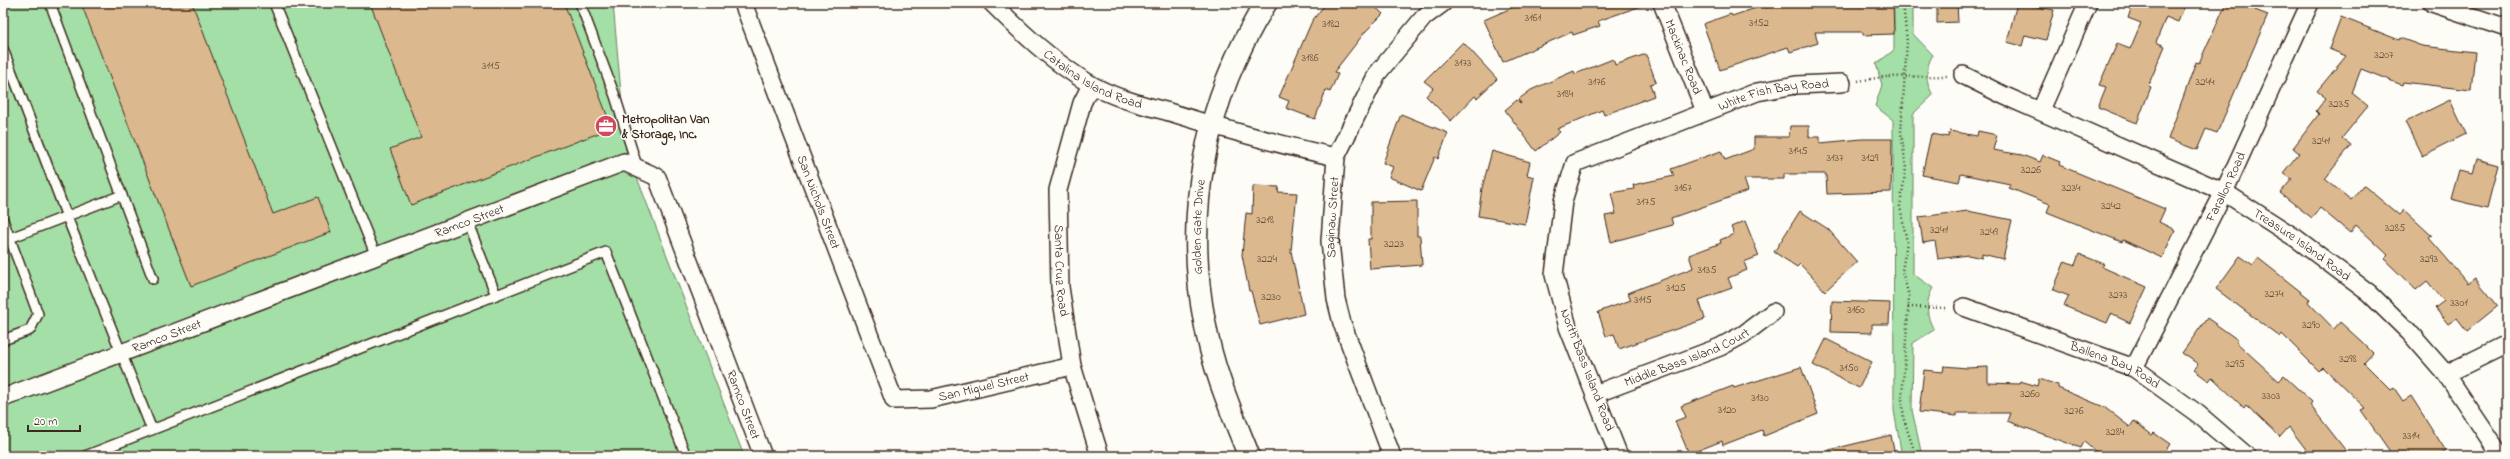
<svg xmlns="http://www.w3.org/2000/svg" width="2510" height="459" font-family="'Indie Flower',sans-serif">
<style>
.green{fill:#a3dfa6;stroke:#6f8462}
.building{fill:#dcb88e;stroke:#3b2a1e}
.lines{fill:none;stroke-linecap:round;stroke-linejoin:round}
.service-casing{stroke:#3b2a1e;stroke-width:12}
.minor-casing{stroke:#3b2a1e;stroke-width:20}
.tertiary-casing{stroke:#3b2a1e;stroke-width:24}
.path{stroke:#3b2a1e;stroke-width:2.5;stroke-dasharray:1 3;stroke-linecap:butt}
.service{stroke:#fdfcf7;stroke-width:9}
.minor{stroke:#fdfcf7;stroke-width:17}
.tertiary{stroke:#fdfcf7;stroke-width:21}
.labels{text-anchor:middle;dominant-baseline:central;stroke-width:3;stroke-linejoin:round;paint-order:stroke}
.number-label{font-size:11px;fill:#634e3a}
.street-label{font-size:13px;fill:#3b2a1e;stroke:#fdfcf7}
.poi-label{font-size:13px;font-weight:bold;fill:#3b2a1e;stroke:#fdfcf7;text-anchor:start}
</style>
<rect width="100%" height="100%" fill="#fdfcf7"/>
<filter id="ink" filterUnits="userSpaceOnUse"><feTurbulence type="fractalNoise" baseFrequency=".025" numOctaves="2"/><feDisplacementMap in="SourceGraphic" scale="8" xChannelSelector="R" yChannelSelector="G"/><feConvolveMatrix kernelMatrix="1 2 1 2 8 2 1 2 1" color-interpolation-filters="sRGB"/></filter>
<g filter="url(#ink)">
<path class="green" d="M3,3h610l13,146 118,307h-741z
M1894,3h19v31l20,21c-8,12 -8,27 0,40l-20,19v160l20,14c-8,14 -7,28 1,42l-21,13 -1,67 10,46h-20l-8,-45 -1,-291 -18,-14 7,-21 -6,-21 18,-14z"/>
<path class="building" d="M81,3h111l81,211 45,-17 13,35 -140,54z
M370,3h194l48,125 -201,77 -21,-56 31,-12z
M1326,3h45l12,11 -18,18 -31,40 4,2 -8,18 -4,-2 -11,29 -29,-11 3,-7 -10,-4 33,-76z
M1515,3h18l2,5 10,-5 99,2 -46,16 2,5 -27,9 -1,-3 -69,30 -19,-42 32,-14z
M1781,3h112l1,31 -31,1v-3h-48l3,11 -28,9 -2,-5 -68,23 -17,-46 28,-10 1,2 33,-11 1,3z
M1937,3h20l1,19 -21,1z
M2017,3l37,7 -8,30 -21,-5 -3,11 -15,-4z
M2133,3h53l-8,19 -12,-5 -10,25 9,4 -17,40 3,1 -14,36 -39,-16 8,-20 -7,-2 18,-41 13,5 11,-26 -13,-5z
M2226,3h31l-2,7 13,5 -51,118 -11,-4 -9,21 -29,-11 28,-77 3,1z
M2341,17l58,23 1,-2 22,8 53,6 -4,38 -68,-8 -1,3 -41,-16 -9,24 16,13 -26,32 9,7 -26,34 26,21 12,-15 36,30 5,-5 28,26 -3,2 39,45 7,-5 23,28 -31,25 -10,-13 -9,6 -13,-16 9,-7 -17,-20 -11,9 -32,-31 4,-4 -32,-30 -6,8 -30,-25 -8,10 -32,-25 12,-14 -9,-6 16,-20 -6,-5 26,-34 -3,-3 10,-13 -9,-7 29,-35 -17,-7z
M1463,42l34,37 -20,19 -2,-2 -24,25 -25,-25 7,-8 -9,-7z
M1646,54l10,28 -6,2 4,12 -50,19 -2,-5 -45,19 3,3 -24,19 -31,-41 12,-10 4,4 -2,-5 12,-9 43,-19 1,3 38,-15 2,6z
M2450,100l16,34 -44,22 -17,-34z
M1401,114l47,19 -10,26 -3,-2 -14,34 -32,-14 4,-10 -10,-4z
M1790,126h19v11h11v6l42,-4h30l-1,53 -64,2 -1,-20h-42v5h-40l4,12 -77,27 2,7 -62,17 -6,-26 11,-2 -5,-21 23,-4 -1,-4 41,-9 -3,-7 50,-18 4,9 29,-11v-12h35z
M1950,131l27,5 1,-5 19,4 -4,15 29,5 18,7 3,-7 17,7 -1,3 106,44 -6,13 16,8 -13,28 -39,-18 -1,2 -75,-30 3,-8 -41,-16 1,-4 -49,-10 -2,8 -37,-7 9,-41 17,3z
M1492,151l38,11 -3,13 7,2 -9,47 -47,-8 4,-28z
M2477,159l21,6 -11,43 -36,-9 8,-29 14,3z
M1253,186l26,1 -1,5 19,1 -6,58 13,63 -44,11 -9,-34h-2l-7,-36 4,-42 6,1z
M1417,201v35h3l2,29 -52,4 -2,-30h3v-37z
M1800,211l28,18 29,33 -32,29 -25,-27 -3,3 -23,-15z
M1968,211l44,9 -9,39 -21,-5v4l-14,-3 -30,4 -3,-18 -12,2 -4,-26z
M1745,221l14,35 -15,6 3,8 -19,8 4,10 -33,12 6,19 -86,30 -5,-15 -8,2 -8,-24 33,-12 -3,-7 65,-25 -4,-13 32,-12 -1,-3 14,-6 -3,-7z
M2079,254l25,10 -2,3 45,20 -17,36 -19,-9 -4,9 -43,-17 5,-10 -16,-6 12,-29 10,4z
M2240,256l13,9 5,-7 52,41 -2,3 26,27 6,-7 21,19 12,12 -9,10 27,27 3,-2 9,13 8,-5 35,55 -7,5h-46l-32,-46 4,-2 -42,-41 -4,4 -37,-37 -2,3 -64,-48z
M1832,301l58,2 -1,21h-17v9l-41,-1z
M2207,318l31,22 -2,2 43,39 5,-5 28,26 -2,3 40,51h-39l-22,-29 -9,10 -34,-32 -2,3 -32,-31 -3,4 -15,-11 4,-6 -16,-11z
M1826,339l46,23 -13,26 -46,-23z
M1944,366l23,2 21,-1v16l31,1 1,-3 17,5 2,-7 19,6v3l46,19 26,20 4,-6 18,14 2,-2 16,11 -8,12h-61l-17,-14 -3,6 -74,-27 3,-8h-53v3l-38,-4 5,-42 19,2z
M1801,367l17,47 -54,22 -2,-6 -39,15 -1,-4 -33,13 -14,-33 11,-4 -5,-11 52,-20 1,2z
M1891,435l4,21h-65l-1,-6z"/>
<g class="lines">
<g class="service-casing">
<path id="service" d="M50,3l103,276
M274,3l102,253
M580,3l35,93 23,73
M3,49l64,168 85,213
M3,220l35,94 -8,16 -27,10
M467,221l29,74
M10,238l112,-43
M85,456l521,-204 80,204"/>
</g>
<g class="minor-casing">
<g id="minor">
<path id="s1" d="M743,3l151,397 37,-1 141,-33"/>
<path id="s2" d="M992,3c30,30 61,59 98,81 24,14 53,21 79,28 55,17 111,33 167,45"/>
<path id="s3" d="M1662,3l43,108"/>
<path d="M2432,3l75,25"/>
<path id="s4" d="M1963,75l42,21 219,96 73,47 72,54 40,39 37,42 55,82"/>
<path id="s5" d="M1091,85l-9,18 -24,87 2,97 12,79 28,90"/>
<path d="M2041,110l47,-107"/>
<path id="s6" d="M1964,307l170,61 64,46 49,42"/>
<path id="s7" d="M2134,368l90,-176 86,-189"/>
<path d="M2446,374l61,-30"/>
<path id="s8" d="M1595,394l125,-47 24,-13 29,-22"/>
<path id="s9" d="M3,398l621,-236 33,15 106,279"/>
<path id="s10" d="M1392,456l-50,-133 -6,-24 -6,-58 6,-84 41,-83 47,-57 19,-14"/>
<path id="s11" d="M1619,456l-51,-129 -14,-52 9,-74 12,-38 182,-71 39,-7 46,-2"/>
</g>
</g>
<g class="tertiary-casing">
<g id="tertiary">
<path id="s12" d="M1249,456c-17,-43 -36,-86 -44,-132 -22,-111 0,-225 61,-321"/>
</g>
</g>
<path class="path" d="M1903,3l4,39 -6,90 5,36 -6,38 7,36 -5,29 7,25 -7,102 2,22 12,36
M1858,81l25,-4 64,-1
M1908,307l39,1"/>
<use href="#service" class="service"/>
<use href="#minor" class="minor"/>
<use href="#tertiary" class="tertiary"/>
</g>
</g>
<defs>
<g id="office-disc" transform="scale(1.15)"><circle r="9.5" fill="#d1495b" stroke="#fdfcf7"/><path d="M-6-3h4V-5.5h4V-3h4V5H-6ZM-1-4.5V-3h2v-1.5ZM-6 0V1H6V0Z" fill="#fff"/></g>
</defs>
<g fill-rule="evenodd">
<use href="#office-disc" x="606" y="126"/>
</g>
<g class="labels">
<g class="number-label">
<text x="1533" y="18">3161</text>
<text x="1759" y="23">3152</text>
<text x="1331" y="24">3182</text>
<text x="2384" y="55">3207</text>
<text x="1310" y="58">3186</text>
<text x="1463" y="63">3173</text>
<text x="491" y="66">3115</text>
<text x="1597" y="82">3176</text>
<text x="2205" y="82">3244</text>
<text x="1565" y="94">3184</text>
<text x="2339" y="104">3235</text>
<text x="2321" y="141">3241</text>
<text x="1798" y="151">3145</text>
<text x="1835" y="158">3137</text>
<text x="1870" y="158">3129</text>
<text x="2031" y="170">3226</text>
<text x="1683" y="188">3167</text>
<text x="2071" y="188">3234</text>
<text x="1646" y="202">3175</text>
<text x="2111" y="206">3242</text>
<text x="1265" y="220">3218</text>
<text x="2395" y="228">3285</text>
<text x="1939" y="230">3241</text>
<text x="1989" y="232">3249</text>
<text x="1394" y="244">3223</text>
<text x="1267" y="259">3224</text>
<text x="2429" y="259">3293</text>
<text x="1707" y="270">3135</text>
<text x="1676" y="288">3125</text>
<text x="2274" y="294">3274</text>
<text x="2118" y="295">3273</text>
<text x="1271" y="297">3230</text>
<text x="1643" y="300">3115</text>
<text x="2459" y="303">3301</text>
<text x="1856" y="310">3160</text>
<text x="2311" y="325">3290</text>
<text x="2348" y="359">3298</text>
<text x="2235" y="364">3295</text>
<text x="1849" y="368">3150</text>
<text x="2030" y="394">3260</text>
<text x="2271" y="396">3303</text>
<text x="1760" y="398">3130</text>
<text x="1727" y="410">3120</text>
<text x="2074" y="411">3276</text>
<text x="2115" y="432">3284</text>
<text x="2411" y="436">3314</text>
</g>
<g class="street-label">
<text stroke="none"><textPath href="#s3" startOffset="58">Mackinac Road</textPath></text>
<text stroke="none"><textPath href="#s2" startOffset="128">Catalina Island Road</textPath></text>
<text stroke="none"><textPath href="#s11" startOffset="518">White Fish Bay Road</textPath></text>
<text stroke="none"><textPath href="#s7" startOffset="203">Farallon Road</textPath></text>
<text stroke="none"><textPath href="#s1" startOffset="213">San Nichols Street</textPath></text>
<text stroke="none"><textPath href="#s10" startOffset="249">Saginaw Street</textPath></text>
<text stroke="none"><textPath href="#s9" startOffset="499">Ramco Street</textPath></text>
<text stroke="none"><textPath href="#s12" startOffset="237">Golden Gate Drive</textPath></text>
<text stroke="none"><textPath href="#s4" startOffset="380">Treasure Island Road</textPath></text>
<text stroke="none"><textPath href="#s5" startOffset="191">Santa Cruz Road</textPath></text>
<text stroke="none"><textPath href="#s9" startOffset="175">Ramco Street</textPath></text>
<text stroke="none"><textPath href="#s8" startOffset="99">Middle Bass Island Court</textPath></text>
<text stroke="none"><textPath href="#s6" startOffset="162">Ballena Bay Road</textPath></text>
<text transform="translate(1587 370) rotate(69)">North Bass Island Road</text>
<text stroke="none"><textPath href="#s1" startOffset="516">San Miguel Street</textPath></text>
<text stroke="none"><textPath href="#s9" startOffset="944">Ramco Street</textPath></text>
</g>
<g class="poi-label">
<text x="622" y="119">Metropolitan Van<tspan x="622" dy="15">&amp; Storage, Inc.</tspan></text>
</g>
</g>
<rect width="2510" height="459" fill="none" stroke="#fdfcf7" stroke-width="16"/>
<rect x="8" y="8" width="2494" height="443" fill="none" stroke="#3b2a1e" stroke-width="1.5" filter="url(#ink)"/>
<path d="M28 425v6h52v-6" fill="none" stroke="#3b2a1e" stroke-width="2"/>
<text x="34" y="425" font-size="12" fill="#3b2a1e" stroke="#fdfcf7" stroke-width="3" paint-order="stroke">20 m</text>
</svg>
